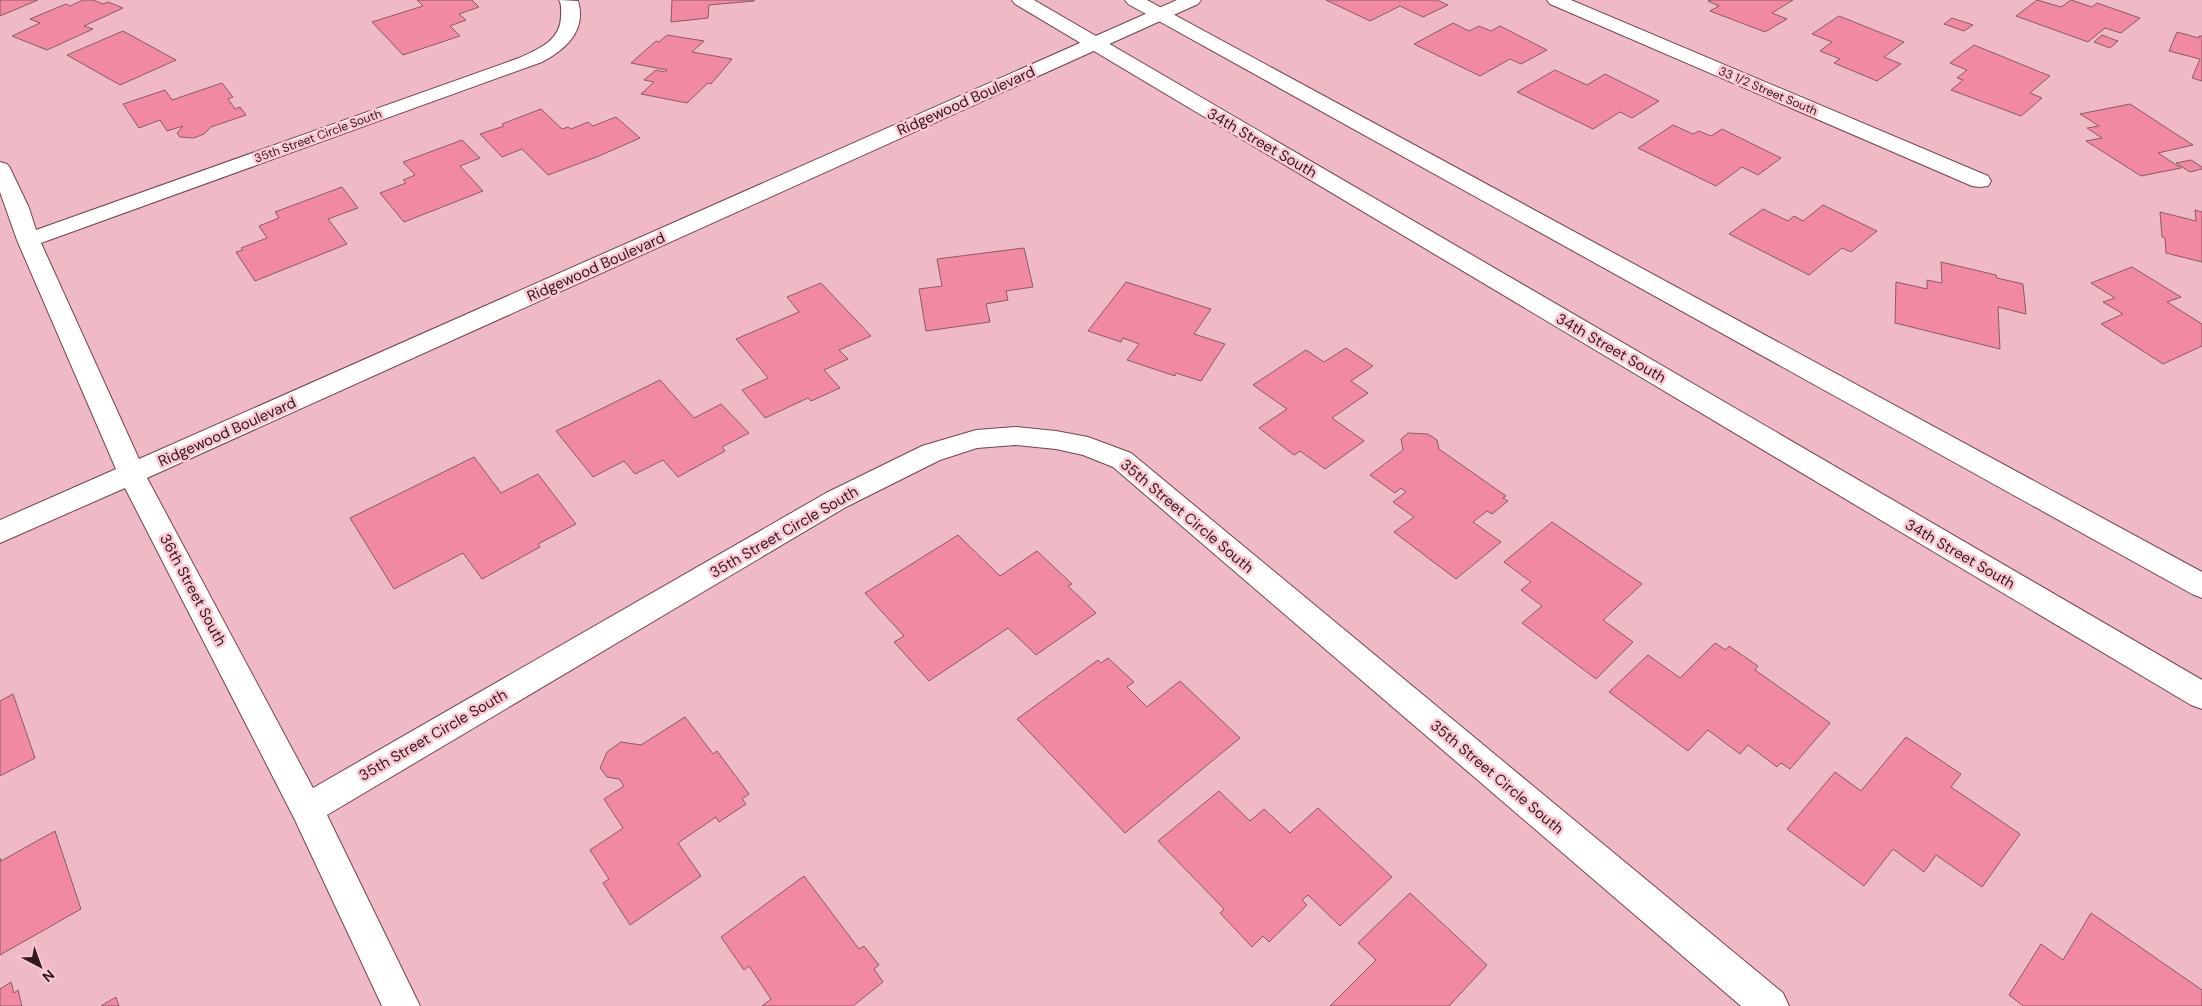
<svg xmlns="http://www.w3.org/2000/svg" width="2202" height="1006" font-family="'DM Sans',sans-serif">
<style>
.building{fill:#f189a3;stroke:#895b65}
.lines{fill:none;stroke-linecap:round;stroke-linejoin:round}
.minor-casing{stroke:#71454f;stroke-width:2}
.major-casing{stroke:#71454f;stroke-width:2}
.minor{fill:#fff;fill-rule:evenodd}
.major{fill:#fff;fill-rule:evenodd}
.labels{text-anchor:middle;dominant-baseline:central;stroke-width:5;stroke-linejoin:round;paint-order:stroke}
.far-street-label{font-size:12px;fill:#2e1a1f;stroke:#fdc7d2}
.street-label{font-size:15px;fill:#2e1a1f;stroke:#fdc7d2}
</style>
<rect width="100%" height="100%" fill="#efbac5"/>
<path class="building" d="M0,0h38l-38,16z
M83,0h10l10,4 5,-2 15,6 -39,18 9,3 -46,21 -35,-14 28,-13 -10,-4 36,-15 4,2z
M417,0h55l7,7 -20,7 7,6 -16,6 10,10 -57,19 -31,-33 51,-16z
M672,0h82v1l-45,4 -1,13 -37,4z
M1326,0h111l11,5 -25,12 -23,-11 -30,15z
M1711,0h82l-21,13 15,6 -22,13 -55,-21 9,-5 -11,-5z
M2037,0l24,7 10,-7 21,7 5,-4 43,15 -19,15 -16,-5 -17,14 -72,-26z
M1839,16l65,26 -20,15 17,7 -24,17 -43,-18 6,-4 -20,-8 12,-9 -20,-8z
M1952,18l21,7 -9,6 -20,-7z
M1453,23l16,8 10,-5 12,5 9,-5 47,24 -26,14 -11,-5 -30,17 -66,-32z
M123,31l53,29 -56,25 -53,-30z
M2177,32l22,6v-2h3v45l-10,-3 8,-19 -31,-8z
M667,35l37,6 -12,11 40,7 -21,25 -3,-1 -21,20 -46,-9 13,-12 -10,-2 12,-10 9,2 2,-2 -36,-7 25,-22 3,1z
M2102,35l16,6 -8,7 -16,-6z
M1974,45l76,31 -20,17 12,5 -21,18 -70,-26 12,-10 -6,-2 10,-8 -17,-7z
M1555,70l32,15 18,-11 54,27 -27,17 -12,-6 -27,17 -76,-37z
M222,83l11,14 -5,2 7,10 5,-2 6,8 -35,12 -7,7 -10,4 -14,-1 -3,-4 6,-7 -16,5 -7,-11 -21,8 -16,-24 42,-14 7,10z
M2130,104l63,41 -35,8 23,15 -40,8 -55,-35 16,-3 -15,-10 12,-2 -19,-12z
M541,109l21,20 6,-2 3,2 17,-7 5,4 23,-9 24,21 -41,18 -51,19 -26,-26 -20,8 -22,-23 24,-8 -2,-2z
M1673,125l20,9 6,-3 12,5 11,-7 59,29 -23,17 -16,-8 -26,19 -78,-38z
M462,140l18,18 -20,8 23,25 -79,31 -24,-29 26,-10 -3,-3 12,-5 -12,-13z
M2191,160l11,7v2l-12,3 -14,-9z
M342,187l16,21 -30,11 19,25 -92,37 -19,-29 7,-2 -2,-2 26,-10 -8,-12 20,-8 -4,-6z
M1823,205l54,26 -26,21 -9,-4 -33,27 -80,-41 34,-25 25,12 6,-5 9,5z
M2195,210l7,2v50l-36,-9 -1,-15 -3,-1 -2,-25 36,9z
M1024,248l9,39 -27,4 2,9 -22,4 4,18 -64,9 -7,-42 23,-3 -5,-27z
M1941,262l55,13 1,3 26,6 3,30 -28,-7 2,42 -105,-26 1,-41 31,7v-9l15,3z
M2132,267l49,30 -14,5 35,22v22l-39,18 -62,-40 22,-10 -20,-12 12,-4 -24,-15z
M1126,282l85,27 -17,25 31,10 -24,37 -25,-8 -1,3 -48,-16 12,-16 -16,-6 -2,4 -33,-11z
M821,283l50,53 -32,14 9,9 -24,11 16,18 -29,13 -3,-3 -43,20 -23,-28 26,-12 -32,-39 63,-27 -12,-15z
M1346,348l27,18 -22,15 17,12 -36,25 32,23 -39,28 -25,-18 -6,4 -35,-27 28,-19 -34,-24 53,-35 18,12z
M660,380l34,38 27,-14 28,29 -27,14 3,4 -47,26 -15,-17 -28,14 -11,-13 -31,16 -37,-46z
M1408,433l20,1 9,6 2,9 67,47 -3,2 5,3 -16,13 -5,-3 -14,11 28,20 -45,37 -62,-47 20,-15 -21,-15 13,-10 -5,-4 -6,5 -25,-18 33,-25 -2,-11z
M474,457l27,36 37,-19 38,50 -38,20 2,3 -58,32 -19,-26 -69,36 -44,-71z
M1552,522l90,62 -39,36 30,22 -37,37 -74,-56 20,-17 -21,-16 10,-8 -27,-20z
M958,535l42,41 37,-25 35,33 -4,2 28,27 -60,42 -28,-27 -79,53 -35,-39 10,-6 -39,-43z
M1715,643l11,7 3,-4 29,20 -3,4 75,53 -40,46 -9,-6 -4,4 -29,-22 -8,9 -32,-24 -20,21 -79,-59 39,-37 32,23z
M1108,658l26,24 -7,5 20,20 33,-26 60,57 -115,95 -108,-114 81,-59 3,3z
M13,694l22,64 -35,18v-75z
M685,717l28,37 4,-3 32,43 -7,5 4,5 -27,18 -3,-5 -38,26 23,33 -71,49 -27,-42 6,-4 -19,-29 33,-22 -19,-29 20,-13 -5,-7 -12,-2 -7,-9 7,-16 14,-10 20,3z
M1906,737l55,37 -10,13 69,47 -38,53 -46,-32 -12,17 -31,-23 -29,37 -77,-57 48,-57 26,19z
M1219,791l31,30 14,-12 26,24 28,-25 74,69 -52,49 -32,-31 -6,5 5,5 -38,37 -6,-6 -11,11 -32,-34 4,-4 -66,-68z
M55,831l26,78 -81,46v-97l1,3z
M804,876l55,73 5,-3 15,19 -5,4 9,13 -30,24h-91l9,-7 -22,-33 -5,4 -23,-33z
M1410,893l77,72 -38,41h-119l46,-46 -18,-17z
M2091,913l111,77v16h-179l-14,-11 32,-51 22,16z
M11,982l3,11 4,-3 4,16h-22v-17z
M116,997l3,9h-18z"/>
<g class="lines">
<g class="minor-casing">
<path id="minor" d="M559,0l19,1c9,30 -13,49 -36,61l-501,181 98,216 1038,-459h24l-3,4 -1051,474 166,310 513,-295 96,-47 54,-16 39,-3 41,4 32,6 43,16 652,540 6,13h-48l-628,-539 -30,-12 -27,-6 -41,-4 -38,3 -37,12 -94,47 -519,308 93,191h-38l-87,-186 -170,-332 -125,55v-23l116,-51 -99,-229 -17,-48v-30l7,2 3,4 19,40 7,22 483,-172c20,-9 42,-18 42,-42 0,-6 1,-11 -2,-16z
M1547,0h24l417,176 3,5 -3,5 -8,1 -8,-1 -422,-182z"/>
</g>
<g class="major-casing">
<path id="major" d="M1012,0h22l1168,680v29l-11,-4 -1176,-701z
M1125,0h22l1055,572v26l-10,-4 -1064,-590z"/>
</g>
<use href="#minor" class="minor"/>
<use href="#major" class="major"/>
</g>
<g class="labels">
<g class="far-street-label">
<text transform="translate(1768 91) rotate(23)">33 1/2 Street South</text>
<text transform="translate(318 136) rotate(-20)">35th Street Circle South</text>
</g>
<g class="street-label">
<text transform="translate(966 101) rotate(-24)">Ridgewood Boulevard</text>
<text transform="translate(1262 143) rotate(30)">34th Street South</text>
<text transform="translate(596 267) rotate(-24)">Ridgewood Boulevard</text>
<text transform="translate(1611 348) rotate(30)">34th Street South</text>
<text transform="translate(227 432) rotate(-24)">Ridgewood Boulevard</text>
<text transform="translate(1187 516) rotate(40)">35th Street Circle South</text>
<text transform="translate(784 532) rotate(-30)">35th Street Circle South</text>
<text transform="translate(1960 554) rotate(30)">34th Street South</text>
<text transform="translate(193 590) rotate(62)">36th Street South</text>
<text transform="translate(433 735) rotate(-30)">35th Street Circle South</text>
<text transform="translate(1497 777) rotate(40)">35th Street Circle South</text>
</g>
</g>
<g transform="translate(40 966) rotate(139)" stroke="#fdc7d2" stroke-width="4" paint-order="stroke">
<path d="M0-4L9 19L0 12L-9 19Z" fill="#2e1a1f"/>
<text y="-8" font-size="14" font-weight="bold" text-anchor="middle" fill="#2e1a1f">N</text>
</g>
</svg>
